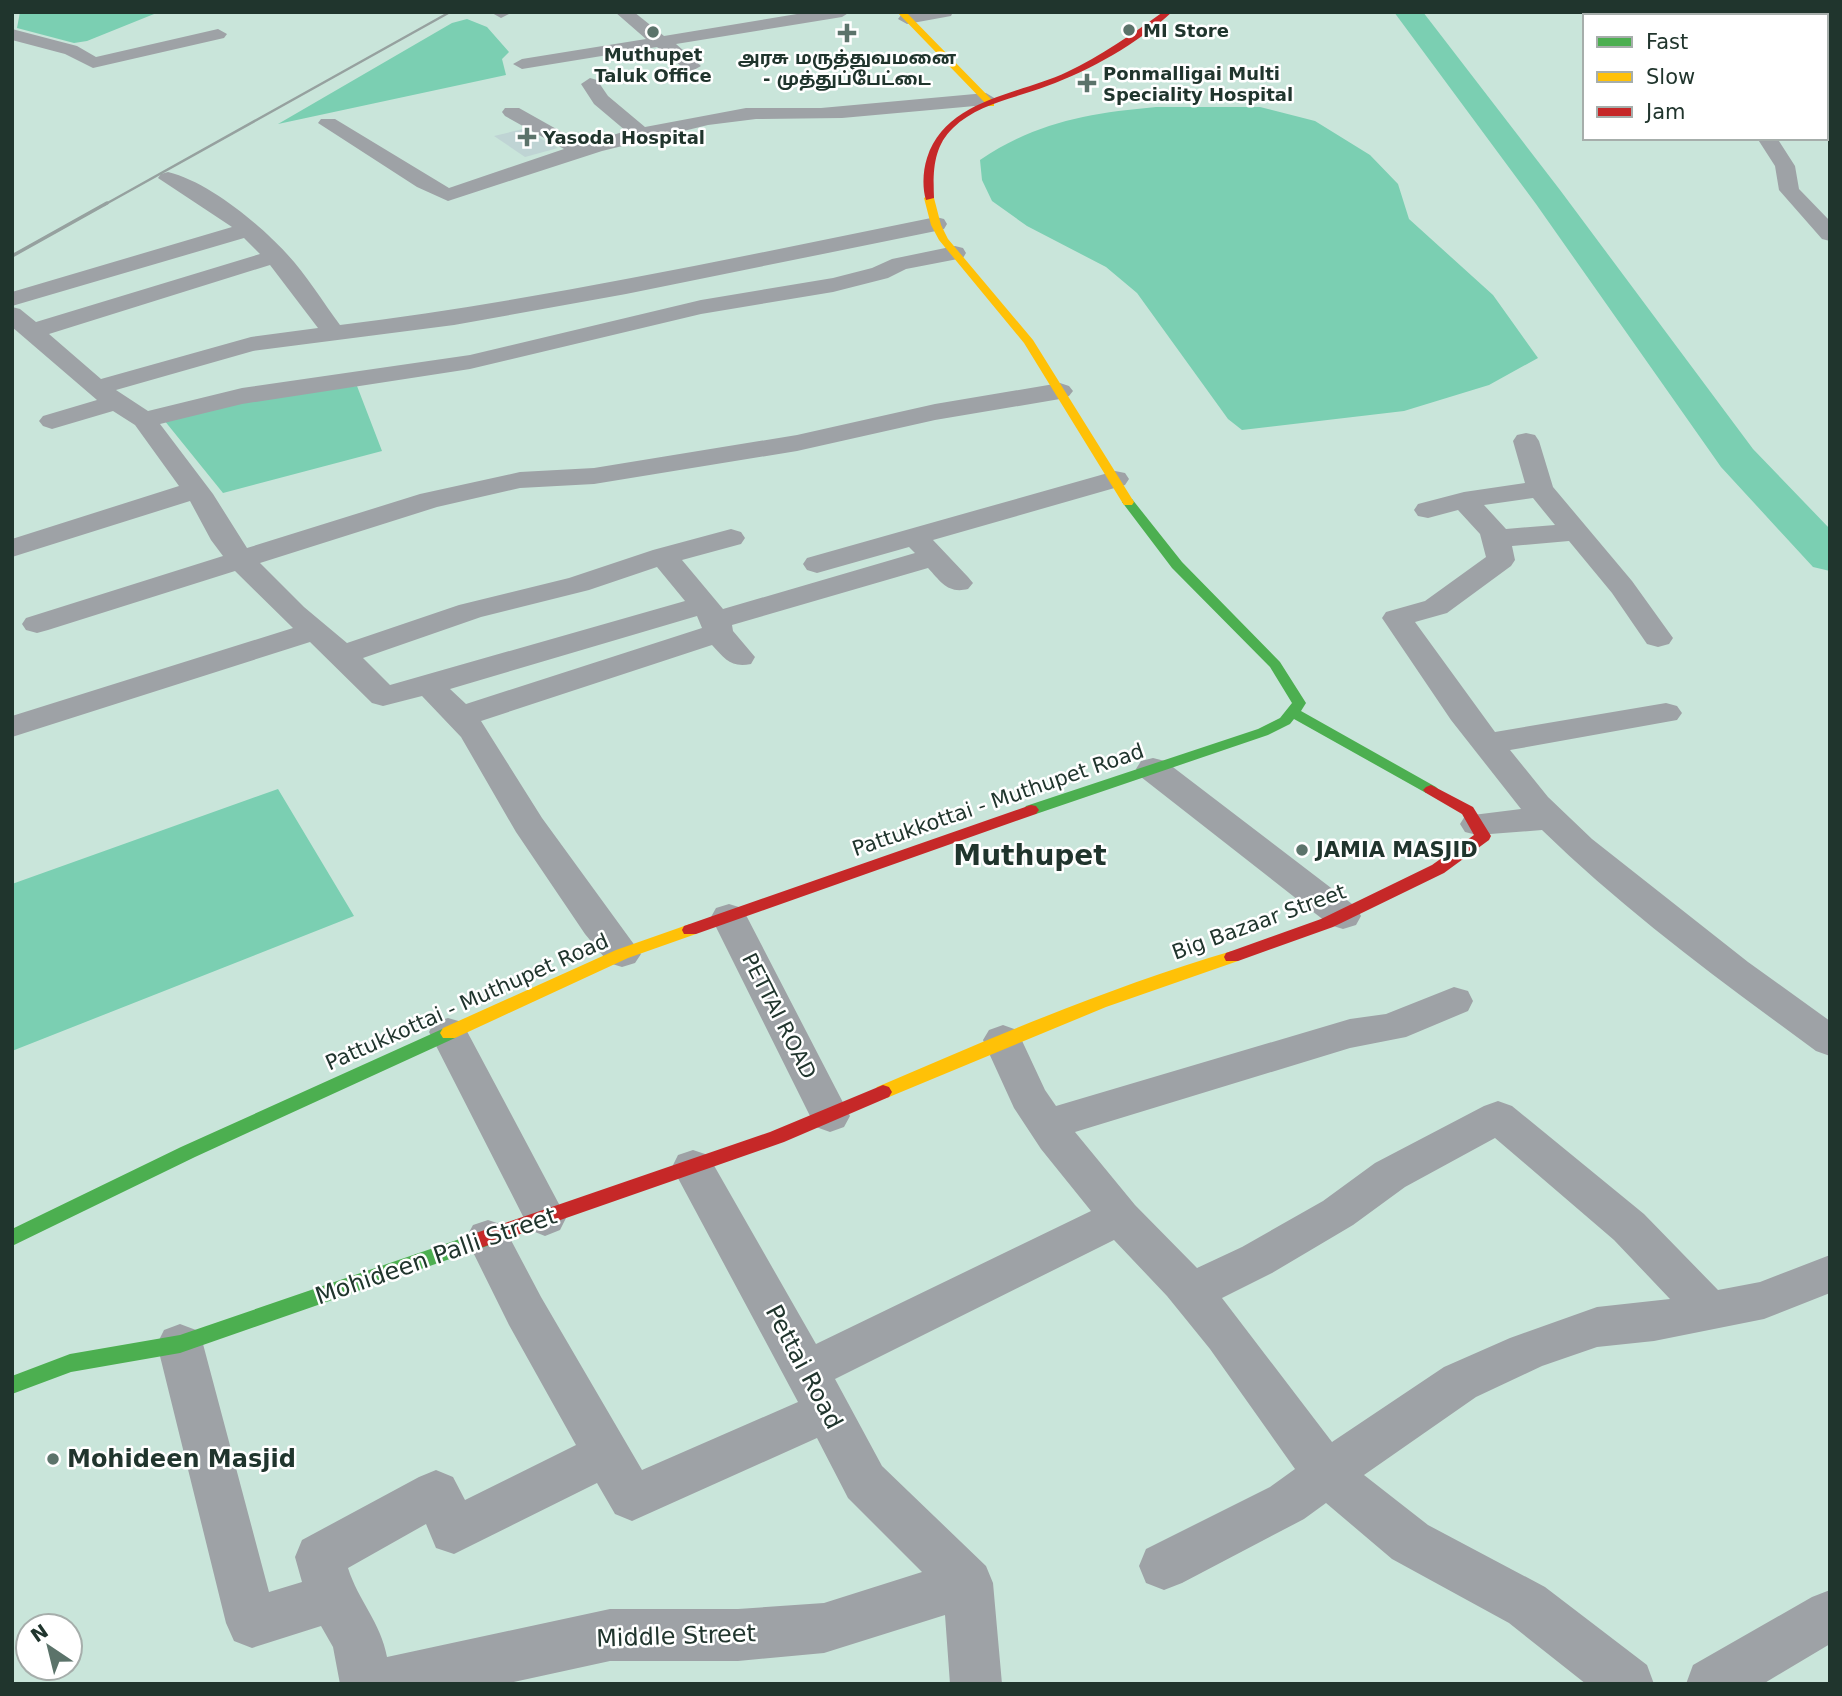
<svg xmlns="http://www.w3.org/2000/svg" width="1842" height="1696" font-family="'DejaVu Sans','Noto Sans Tamil',sans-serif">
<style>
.water{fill:#7bcfb2}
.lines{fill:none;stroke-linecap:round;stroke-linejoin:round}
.river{fill:#7bcfb2;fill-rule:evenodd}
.building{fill:#bfd4d4}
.street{fill:#9ea2a6;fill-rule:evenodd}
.fast{fill:#4caf50;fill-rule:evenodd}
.slow{fill:#ffc107;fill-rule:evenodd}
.jam{fill:#c62828;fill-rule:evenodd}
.rail-far1{stroke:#96a19f;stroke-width:2.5}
.rail{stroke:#96a19f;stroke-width:3.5}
.poi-dot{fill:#5b736a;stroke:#fff;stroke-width:2.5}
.labels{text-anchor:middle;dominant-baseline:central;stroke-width:5;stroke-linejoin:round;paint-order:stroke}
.far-poi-label{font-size:18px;font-weight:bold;fill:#20352d;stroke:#fff;text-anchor:start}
.street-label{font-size:21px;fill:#20352d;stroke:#fff}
.poi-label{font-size:21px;font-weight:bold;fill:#20352d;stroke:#fff;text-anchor:start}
.near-street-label{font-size:24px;fill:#20352d;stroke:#fff}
.near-poi-label{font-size:24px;font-weight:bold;fill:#20352d;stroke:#fff;text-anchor:start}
.district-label{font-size:28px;font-weight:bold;fill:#20352d;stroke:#fff}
</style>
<rect width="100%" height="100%" fill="#c9e5da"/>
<path class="water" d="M20,12h139l-72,29 -13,2 -57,-15z
M467,19l20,8 22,25 -7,7 4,16 -228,49 174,-101z
M1156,107h104l55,14 55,34 28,29 11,35 84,76 45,63 -49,27 -85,26 -162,19 -14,-11 -91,-126 -31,-26 -79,-41 -35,-25 -10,-21 -2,-20c56,-38 110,-47 176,-53z
M357,386l25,65 -159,42 -59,-73 94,-22z
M278,789l76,127 -342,135v-167z"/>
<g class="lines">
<path class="river" d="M1394,12h29l137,178 193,259 77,80v42l-17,-4 -92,-100 -185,-263z"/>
</g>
<path class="building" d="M523,129l35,19 -33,9 -31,-21z"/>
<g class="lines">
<path class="street" d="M513,12l-12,6 -9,-5 1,-1z
M615,12h19l30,24 145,-24h41l-8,5 -166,27 25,22 -9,5 -6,-1 -29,-23 -135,22 -9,-5 9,-5 124,-20z
M915,12h38l-2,4 -44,8 -9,-5 3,-4z
M1702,12h18v4h-18z
M12,29l65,17 19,11 122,-28 9,5 -3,4 -131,30 -28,-14 -53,-14z
M590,78l7,2 11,16 37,31 101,-19h75l165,-15 10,6 -10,6 -144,13 -86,1 -48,6 -106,26 -154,50 -31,-14 -99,-64 3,-4h14l114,69 115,-39 -59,-33 -3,-4 3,-4h14l64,36 43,-13 -32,-27 -13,-20z
M1757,138h20l18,28 4,23 31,32v20l-8,-2 -43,-49 -4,-24z
M168,172c41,10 91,52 118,81 19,20 37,49 54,72 201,-25 398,-68 596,-108l8,2 3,5 -3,5 -8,2 -310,63 -172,31 -201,26 -137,39 32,21 94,-23 228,-33 231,-55 132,-22 39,-10 20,-9 63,-13 8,2 3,5 -3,5 -57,11 -18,9 -55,14 -132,22 -231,55 -228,35 -82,20 53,70 34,54 173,-54 100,-22 74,-4 203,-33 138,-31 125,-21 9,3 4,5 -4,5 -9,3 -125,21 -138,31 -203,33 -74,4 -83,19 -177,56 44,44 43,36 112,-38 110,-27 84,-28 78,-21 10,3 4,6 -4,6 -59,16 41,49 192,-56 -6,-6 -92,26 -10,-3 -4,-6 4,-6 308,-87 10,2 4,6 -4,6 -192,55 35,37 5,6 -5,6c-20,5 -27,-7 -40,-21l-196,57 1,6 22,26 -4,7c-20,4 -26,-5 -39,-19l-231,76 61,97 99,136 -6,9 -13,4 -13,-4 -24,-29 -69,-102 -55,-95 -39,-41 -39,10 -11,-3 -62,-61 -298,95v-21l281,-88 -58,-57 -187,59 -11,3 -11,-3 -4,-6 4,-6 197,-62 -12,-16 -21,-39 -178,56v-18l167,-53 -44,-61 -22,-14 -61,18 -9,-3 -4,-5 4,-5 54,-16 -85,-73v-20l8,2 16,13 224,-68 -16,-16 -232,68v-14l220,-65 -74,-49 3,-4zM270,265l48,63 -67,9 -150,42 -52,-45zM657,567l28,34 -295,84 -27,-27 118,-41 108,-27zM697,616l5,12 -236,76 -16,-15z
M1526,433l9,2 4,6 14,46 79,94 41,57 -4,6 -11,3 -11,-3 -35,-51 -43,-52 -57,5 3,14 -4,6 -64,47 -32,9 80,110 171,-29 11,3 5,7 -5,7 -167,30 38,47 44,42 156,123 82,59v35l-14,-5c-94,-69 -190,-139 -274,-221l-65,5 -12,-3 -5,-8 5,-8 56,-7 -70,-89 -69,-102 4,-6 39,-11 61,-44 -6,-23 -22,-24 -30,8 -10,-2 -4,-6 4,-6 46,-12 61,-9 -12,-42 4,-6zM1533,498l22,27 -49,4 -22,-24z
M1153,758l12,3 191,146 5,9 -5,9 -13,4 -13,-4 -189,-148 -5,-8 5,-8z
M729,904l13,4 5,9 103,199 -6,11 -14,5 -14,-5 -6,-11 -99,-199 5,-9z
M1454,987l14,4 5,10 -5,10 -62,26 -56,11 -275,84 60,73 62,63 45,-21 81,-46 52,-38 109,-57 14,-5 14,5 132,108 74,76 42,-8 70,-27v38l-66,26 -110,22 -57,6 -55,19 -66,31 -112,78 64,50 117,62 102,78 7,19h-68l-77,-61 -117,-64 -66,-56 -22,16 -122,64 -18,7 -18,-7 -7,-17 7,-17 124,-62 25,-18 -85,-120 -43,-53 -53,-56 -279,139 47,87 104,100 7,17 9,101h-52l-5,-69 -121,38 -86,8h-128l-105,23h-165l-7,-37 -12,-21 -69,22 -18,-7 -8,-18 -69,-279 7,-14 16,-6 16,6 7,14 66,248 33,-10 -7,-25 7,-17 117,-63 17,-7 17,7 12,23 111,-55 -67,-120 -43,-87 7,-13 15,-5 15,5 38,72 101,173 156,-68 -126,-235 6,-12 15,-5 15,5 108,189 275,-133 -50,-62 -27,-41 -31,-68 6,-10 14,-5 14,5 28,60 11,16 294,-87 36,-5zM1495,1138l119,102 56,59 -73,8 -87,31 -66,29 -112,75 -110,-144 50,-25 81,-48 52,-38zM817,1438l31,60 74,74 -98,31 -86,6h-128l-223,48c-6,-34 -29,-57 -39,-89l78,-44 10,24 18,6 143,-71 18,31 17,7z
M448,1018l14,4 98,184 6,12 -6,12 -15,6 -15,-6 -101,-198 5,-10z
M1830,1590v54l-67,40h-77l7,-19 119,-68z"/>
<path class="fast" d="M1128,498l4,1 50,63 98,100 26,41 -5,8 135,76 3,3 -3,3h-10l-132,-74 -4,5 -22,11 -232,79h-10l-3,-4 3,-4 232,-77 22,-11 12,-15 -22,-36 -98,-99 -50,-66z
M449,1026l6,2 3,5 -3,5 -260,119 -183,89v-17l169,-82z
M483,1231l7,2 3,6 -3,6 -310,108 -109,19 -59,22v-18l58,-22 110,-19z"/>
<path class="slow" d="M897,12h9l88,90v4h-6z
M929,195l5,3 7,27 7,14 85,101 101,162 -2,3h-8l-2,-3 -98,-159 -85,-103 -8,-15 -7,-27z
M690,924l6,2 2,4 -2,4 -68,24 -173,80h-12l-3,-5 3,-5 173,-78z
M1232,951l6,2 2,4 -2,4 -132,46 -217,90 -6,2 -6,-2 -3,-5 3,-5c116,-50 233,-100 355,-136z"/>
<path class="jam" d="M1163,12h9c-35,32 -81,58 -125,74 -31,12 -70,18 -94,42 -20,19 -20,44 -19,70l-8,2c-4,-12 -3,-30 1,-42 19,-59 91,-63 140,-86 34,-16 65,-38 96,-60z
M1431,785l42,22 18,29 -2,4 -45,33 -111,54 -95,34h-12l-2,-4 2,-4 95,-34 111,-54 42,-30 -12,-21 -36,-21 -3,-3 3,-3z
M1031,805l5,1 3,4 -3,4 -340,120h-12l-2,-4 2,-4z
M883,1085l6,2 3,5 -3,5 -105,45 -301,105 -7,-2 -3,-6 3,-6 294,-101z"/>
<path class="rail-far1" d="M104,205l346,-193"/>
<path class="rail" d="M12,256l95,-53"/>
</g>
<g class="poi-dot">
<circle cx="1129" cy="30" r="7"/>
<circle cx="653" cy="32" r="7"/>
<path d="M843.5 22.5h7v7h7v7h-7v7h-7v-7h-7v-7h7z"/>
<path d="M1083.5 72.5h7v7h7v7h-7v7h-7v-7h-7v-7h7z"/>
<path d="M523.5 126.5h7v7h7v7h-7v7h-7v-7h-7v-7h7z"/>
<circle cx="1302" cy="850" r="7"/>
<circle cx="53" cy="1459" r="7"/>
</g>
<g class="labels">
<g class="far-poi-label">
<text x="1143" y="30">MI Store</text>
<text x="653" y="54" text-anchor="middle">Muthupet<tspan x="653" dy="21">Taluk Office</tspan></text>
<text x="847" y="57" text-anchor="middle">அரசு மருத்துவமனை<tspan x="847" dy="21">- முத்துப்பேட்டை</tspan></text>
<text x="1103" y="73">Ponmalligai Multi<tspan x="1103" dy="21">Speciality Hospital</tspan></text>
<text x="543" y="137">Yasoda Hospital</text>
</g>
<g class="street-label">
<text transform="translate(998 800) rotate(-19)">Pattukkottai - Muthupet Road</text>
<text transform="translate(1259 922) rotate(-20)">Big Bazaar Street</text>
<text transform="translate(467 1002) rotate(-24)">Pattukkottai - Muthupet Road</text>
<text transform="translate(779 1016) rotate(63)">PETTAI ROAD</text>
</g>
<g class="poi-label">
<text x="1316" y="850">JAMIA MASJID</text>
</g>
<g class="near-street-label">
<text transform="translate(436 1256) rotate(-19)">Mohideen Palli Street</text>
<text transform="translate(804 1367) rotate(62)">Pettai Road</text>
<text transform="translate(676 1636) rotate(-2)">Middle Street</text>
</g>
<g class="near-poi-label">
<text x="67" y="1459">Mohideen Masjid</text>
</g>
<g class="district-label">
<text x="1030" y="855">Muthupet</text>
</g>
</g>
<rect width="1842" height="1696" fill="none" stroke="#20352d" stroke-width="28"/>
<rect x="1583" y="14" width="245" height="126" fill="#ffffff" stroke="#a6aeab" stroke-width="2"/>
<rect x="1597" y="37" width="35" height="10" fill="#4caf50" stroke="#a6aeab" stroke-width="2"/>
<text x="1646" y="49" font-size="21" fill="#20352d">Fast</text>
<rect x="1597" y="72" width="35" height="10" fill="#ffc107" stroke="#a6aeab" stroke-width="2"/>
<text x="1646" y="84" font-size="21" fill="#20352d">Slow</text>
<rect x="1597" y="107" width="35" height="10" fill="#c62828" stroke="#a6aeab" stroke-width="2"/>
<text x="1646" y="119" font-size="21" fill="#20352d">Jam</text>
<g transform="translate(49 1647) rotate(325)"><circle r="33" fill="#ffffff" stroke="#a6aeab" stroke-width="2"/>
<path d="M0-5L12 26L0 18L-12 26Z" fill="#5b736a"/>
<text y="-10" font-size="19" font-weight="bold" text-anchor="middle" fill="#20352d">N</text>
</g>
</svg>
